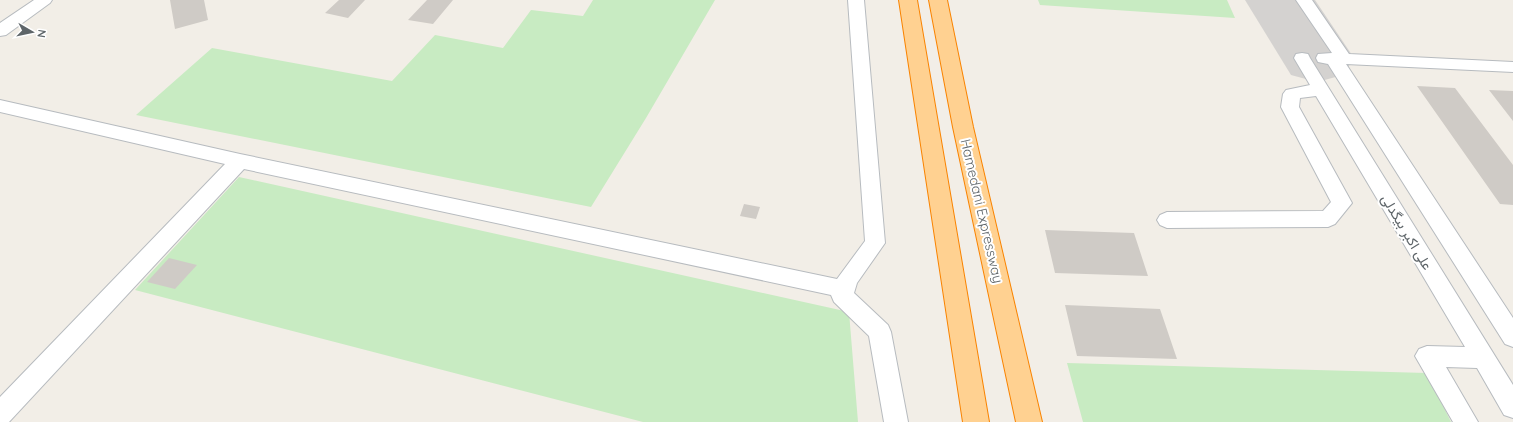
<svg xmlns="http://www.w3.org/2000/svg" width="1513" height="422" font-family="Quicksand,Vazirmatn,sans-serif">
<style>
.green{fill:#c8ebc2}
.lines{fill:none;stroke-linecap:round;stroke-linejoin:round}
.runway{fill:#d4d2d0;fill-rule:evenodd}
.building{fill:#cfcbc6}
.minor-casing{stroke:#b7bbbf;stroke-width:2}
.highway-casing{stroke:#f98300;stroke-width:2}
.minor{fill:#fff;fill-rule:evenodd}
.highway{fill:#ffd191;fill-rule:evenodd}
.labels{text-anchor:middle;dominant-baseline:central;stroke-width:4;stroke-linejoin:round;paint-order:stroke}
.street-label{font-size:14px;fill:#5e6569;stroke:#fff}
</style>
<rect width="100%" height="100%" fill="#f2eee7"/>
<path class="green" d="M593,0h122l-69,118 -55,89 -455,-92 76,-67 180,33 43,-46 68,13 28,-38 52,6z
M1038,0h189l8,18 -195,-13z
M239,177l610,135 9,110h-215l-508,-132z
M1067,363l360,10 24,49h-368z"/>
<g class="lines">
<path class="runway" d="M1245,0h70l39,58 -11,17 -26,7 -26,-7z"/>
</g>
<path class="building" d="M170,0h34l4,20 -33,9z
M339,0h26l-17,18 -23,-5z
M427,0h26l-20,24 -25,-4z
M1417,86l38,2 58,77v40l-13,-1z
M1489,90l24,1v30z
M744,204l16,3 -4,12 -16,-3z
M1045,230l89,3 14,43 -93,-3z
M169,258l28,7 -22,24 -28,-7z
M1065,305l95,4 17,50 -100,-3z"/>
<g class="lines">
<g class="minor-casing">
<path id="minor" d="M34,0h18l-2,3 -44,32 -6,1v-13z
M848,0h16l21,243 -28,40 -3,10 34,32 3,7 17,90h-24l-15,-86 -35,-34 -3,-7 -587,-126 -235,253h-9v-25l225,-233 -225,-52v-12l240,54 597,125 28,-38z
M1296,0h16l37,54 164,8v10l-167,-8 167,254v29l-8,-3 -177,-280 -10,-2 -2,-4 2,-4 14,-1z
M1302,53l6,1 2,4 203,327v33l-9,-3 -27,-47 -31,-1 32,55h-25l-38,-66 4,-7 8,-3 38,1 -149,-251 -16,2 -1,9 53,96 -17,21 -7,3 -161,1 -7,-3 -3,-5 3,-5 7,-3 156,-1 8,-9 -50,-95 2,-13 3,-4 24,-5 -16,-27 2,-4z"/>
</g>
<g class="highway-casing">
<path id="highway" d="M899,0h18l72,422h-26z
M929,0h18l26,127 69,295h-26l-63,-295z"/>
</g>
<use href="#minor" class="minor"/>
<use href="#highway" class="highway"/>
</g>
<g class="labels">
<g class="street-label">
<text transform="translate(982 211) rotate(77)">Hamedani Expressway</text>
<text transform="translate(1407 232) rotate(59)">علی اکبر بیگدلی</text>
</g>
</g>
<g transform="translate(32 32) rotate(99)" stroke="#ffffff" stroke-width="3" paint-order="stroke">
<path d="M0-3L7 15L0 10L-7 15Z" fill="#5e6569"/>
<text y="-6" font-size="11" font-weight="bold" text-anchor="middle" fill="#5e6569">N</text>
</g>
</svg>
